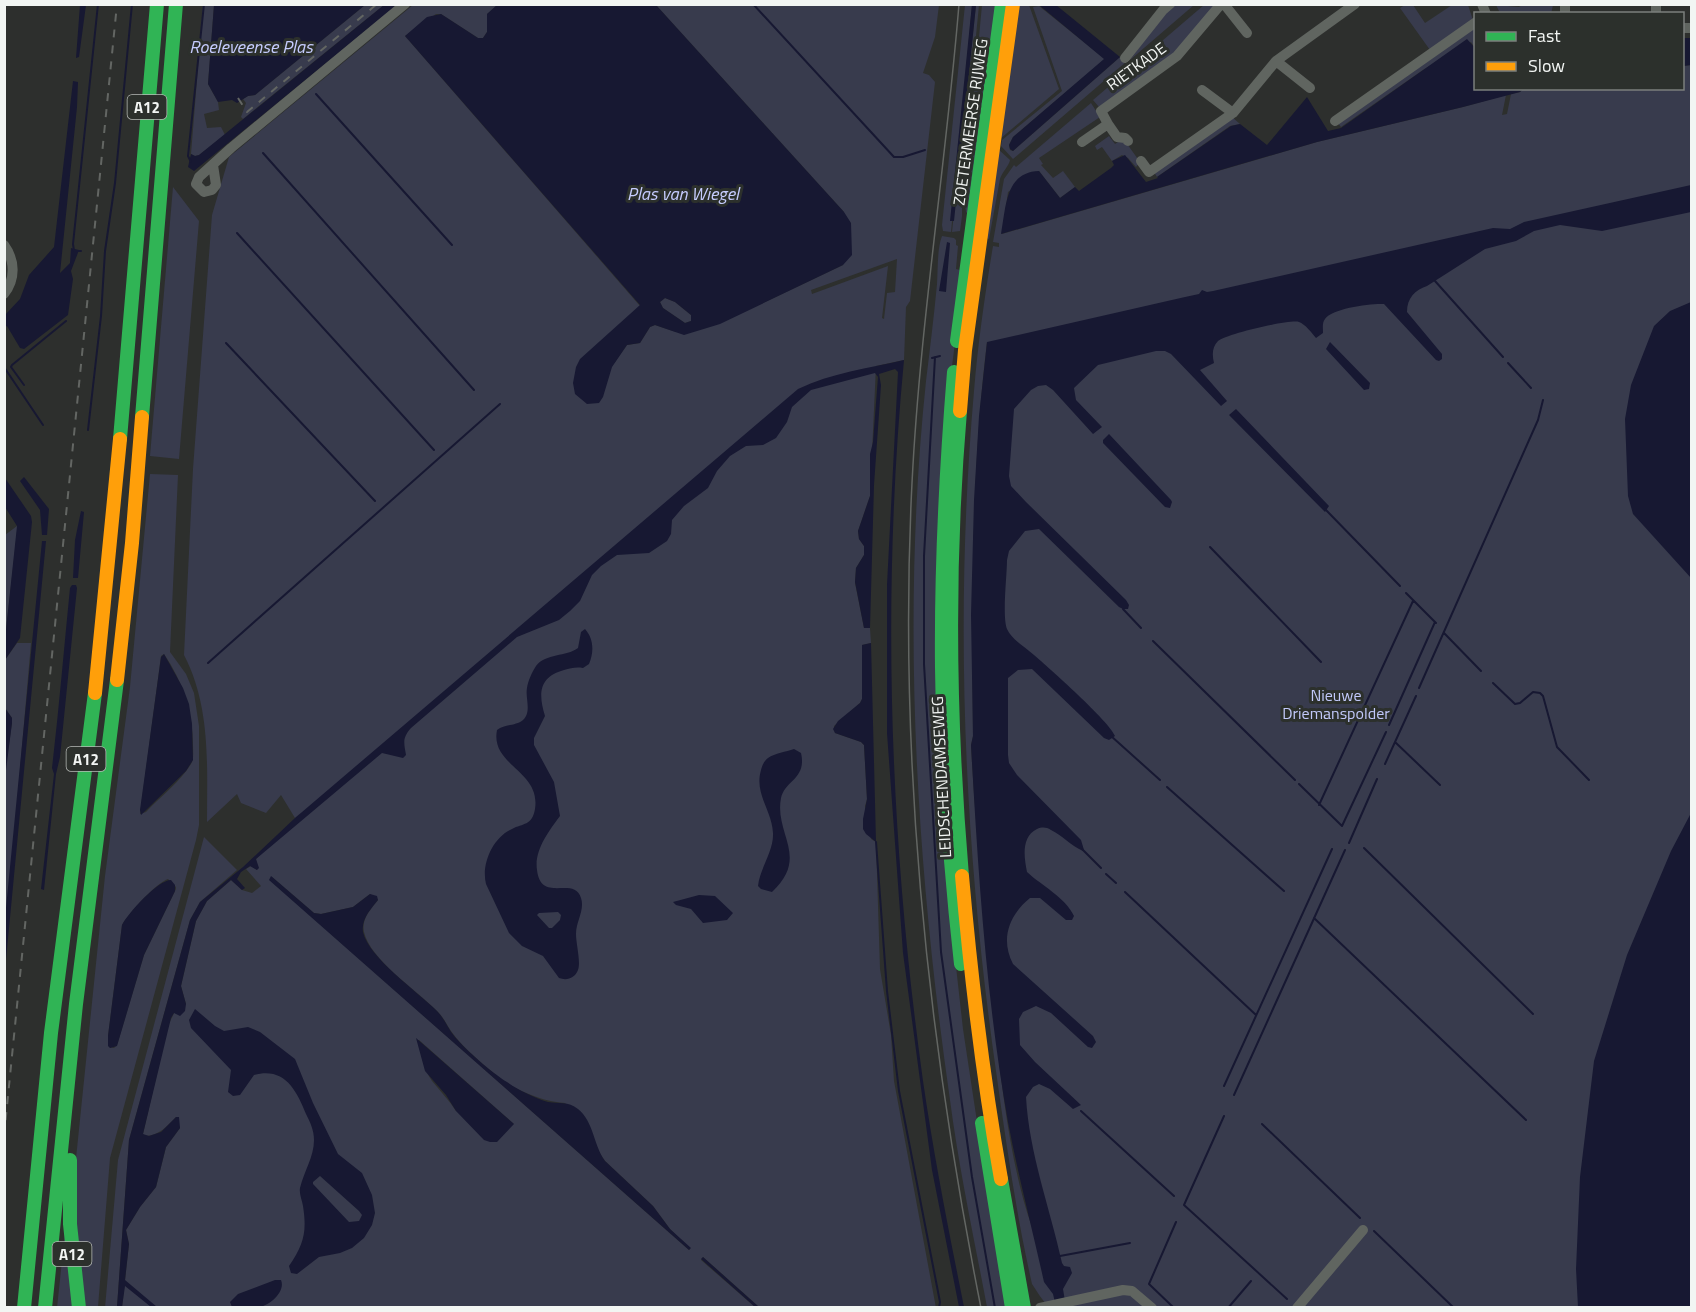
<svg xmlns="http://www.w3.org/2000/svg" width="1696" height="1312" font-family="'Titillium Web',sans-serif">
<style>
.green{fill:#383b4d;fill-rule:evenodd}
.water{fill:#171832;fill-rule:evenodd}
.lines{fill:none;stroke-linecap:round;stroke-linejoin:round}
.stream{stroke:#171832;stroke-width:2}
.street{stroke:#606560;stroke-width:10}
.fast{stroke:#30b455;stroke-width:14}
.slow{stroke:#ff9f0a;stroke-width:14}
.tram{stroke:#636663;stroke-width:1.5}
.rail{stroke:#636663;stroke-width:2;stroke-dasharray:8 8;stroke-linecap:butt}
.labels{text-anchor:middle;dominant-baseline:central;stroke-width:6;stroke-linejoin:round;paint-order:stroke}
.shield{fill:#2c302c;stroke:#b7bab7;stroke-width:1.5}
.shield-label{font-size:15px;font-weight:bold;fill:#f2f5f3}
.street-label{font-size:16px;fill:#f2f5f3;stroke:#2c302c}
.park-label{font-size:16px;fill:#c2c9fa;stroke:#2c302c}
.water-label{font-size:18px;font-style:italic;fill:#c6ccfe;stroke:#2c302c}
</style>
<rect width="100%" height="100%" fill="#2d2f2d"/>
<path class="green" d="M203,5h11l-6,79 10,18 1,8 -15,4 3,14 14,-1 4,8 -26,20 -4,1 -4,-2z
M365,5h19l-141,114 -2,-2 5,-14 -3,-4 5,-3 7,-1z
M413,5h85l-11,9v18l-4,6h-5l-37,-24h-5l-31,22 235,270 -28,60 15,-21 13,-2 10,-16 5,-2 21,7 89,-30 78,-37 1,-53 -188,-207h283l-4,32 -12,36 6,2 6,7 -25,219 -4,6 -2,53 -28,6 -6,130 -12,35 1,8 5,7v9l-8,13 -1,15 9,45h6l1,15 -9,2v54l-2,4 -26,23 1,7 26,9 3,3 3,54 -2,7 6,33 5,3 4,127 11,66 3,46 42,227 -177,-1 -56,-50 -2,3 54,47 -633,1 7,-64 -3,-14 14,-23 16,-20 10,-40 14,-19 -4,-11c-9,9 -17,19 -31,19l-2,-2 25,-108 6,-13 12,-9 -5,-18 15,-65 11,-20 24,-21 11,10 10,3 9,-7 -15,-17 5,-3 6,4 -1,-11 45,-46 -6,5 -14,-23 -15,18 -25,-10 -4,-9 -30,28c0,-57 4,-115 -23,-167l9,-186 19,-254 17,-58zM897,259l-2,33 -8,1 -3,26 -2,-1 6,-52 -76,28 -1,-4zM272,877l42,36 7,1 32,-7 17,-13 8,6c-7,9 -17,19 -14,32 6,28 54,59 74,80 7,7 10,16 16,23 9,13 38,37 51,47 18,11 40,20 60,21l29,37 5,12 6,9 48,45 17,23 20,20 -1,1 -419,-370zM418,1040h1l95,84 -58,-13c-7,-11 -16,-20 -24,-30 -8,-11 -11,-28 -14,-41z
M965,5h7l-21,227 -8,-1 -1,-6z
M976,5h3l-17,174v37l-2,15 -8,1z
M982,5h17l-29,211 -4,-4 -2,-15z
M1015,5h14l30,84 -59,50 -2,10 12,11c-1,6 -8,12 -10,19l-11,60 -3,-1z
M1175,5h19l-64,55 35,-48z
M1204,5h12l-40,49 -77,53 -6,-7z
M1405,5h8l12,18 27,-18h16l5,15 -43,30 -30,-42z
M1496,5l23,2 3,-2h31l-2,9 -51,-1z
M1039,6l66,53 -92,78 -4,8 1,5 3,1 107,-94 6,5 -113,97 -12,-13 1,-6 60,-49 -29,-84z
M1475,25v23l-4,-6 -48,28 -82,57 -4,-5z
M1691,65v1242l-641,1c-6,-5 -14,-18 -18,-24 -16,-70 -26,-142 -36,-213 -32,-224 -42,-453 -22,-680 4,-48 11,-97 19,-145l6,1v-4l-6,-1 11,-63 10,-14 2,2 75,-64 9,14 -61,41 4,6 -2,1 12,13 10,-7 12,16 -15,11 -21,-27 -31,21 -6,42 315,-92 146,-35 43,-12 -4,20 5,-1 4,-20 9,-2 3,-3 159,-1 1,-22zM987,342l16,682 29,203c-21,-59 -30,-138 -37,-201 -9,-94 -19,-187 -24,-281l2,-9c-1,-131 -2,-263 14,-394z
M1232,117l8,7 -10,2 -73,51 -3,-5z
M1109,136l6,8 6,-4 4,1 15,21 -4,5 -8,-9 -6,-3 -10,6 -10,-14 -5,3 -2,-4z
M173,187l26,34 -20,238 -29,-3z
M942,236l12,2 2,2v5l2,1 -2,23 8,2 -17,135 1,489 15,134 26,172 20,106h-22c-13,-69 -28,-138 -37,-207 -34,-237 -49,-481 -24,-719 4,-33 8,-65 11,-97 1,-15 0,-35 5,-48z
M665,298l10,4 16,13v6l-6,2 -22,-15 -3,-6z
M150,474l28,1 -8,177 16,22 8,19 5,33v99l-3,15 -86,318 -12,149 -16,1 -8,-130 31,-302 25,-189zM164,654c19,28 29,58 29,92 0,6 1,13 -2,18 -10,17 -31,33 -45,48l-6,2 21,-158zM168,879l8,8v2l-32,66 -27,90 -3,3 -5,-1 -1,-11 14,-111c7,-12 34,-42 46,-46z
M17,526v6l-12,107v-104z
M17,643h14l-26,298 -1,-163 8,-55v-5l-7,-10v-48z
M204,837l33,33 -37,32 -10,18 -61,220 -12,167 -12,1 13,-148z
M66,1222l10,85 -19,1z"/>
<path class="water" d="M498,4l158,1 188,207 7,11 1,32 -9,10 -123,59 -36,11 -29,-10 -5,2 -10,16 -13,2 -15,22 -9,30 -4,6 -12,1 -12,-10 -2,-11 3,-16 4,-8 60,-54 -235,-269 22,-19 14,-3 37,24h5l4,-6v-18zM665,298l10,4 16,13v6l-6,2 -22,-15 -3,-6z
M972,4l4,1 -22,216h-4z
M80,5h6l-7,52 -3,1z
M214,5v-1l151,1 -110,90 -7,1 -11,7 -5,-3 -14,2 -10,-18z
M384,5h13l-203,166 -6,-4 3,-13 4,2 4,-1z
M1039,5h17l64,52 -107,94 -3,-2 -1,-4 4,-8 91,-78z
M1682,38h9v27l-8,1z
M1467,39l8,9 1,40 47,1 -3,3 -57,15 -146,35 -316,92c5,-26 4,-62 38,-63l21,27 15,-11 4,4 32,-23 3,-3 -2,-4 13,-6 21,27 12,-4 -1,-1 74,-51 9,-2 27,21 40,-48 21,34 13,-3z
M73,81l5,1 -1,25 -17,166 10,-10 1,-15 8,2 -8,21 2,8 -5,36 -44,34 -4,-1 -13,-22 -2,1v-12l15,-16 9,-24 25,-28z
M1691,185v27l-89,19 -42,-6 -26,6 -18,10 -31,8 -58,37c-12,4 -20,12 -20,26l35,42v5l-3,2 -3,-1 -52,-56c-12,-1 -52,4 -59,15 -3,4 -2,9 -2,14l-7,5c-4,-5 -11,-14 -17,-16 -9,-3 -73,12 -81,19 -6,6 -6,14 -4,22l-14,7 27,31 -6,5 -50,-52 -6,-3h-9l-58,14 -24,23 2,12 26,27 -9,7 -40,-44 -7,-5 -8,1 -7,4 -17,19 -5,67 2,10 15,16 100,98 3,5 -1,4h-5l-4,-2 -80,-78 -14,2 -16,20 -2,9c0,16 -5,56 0,69 5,11 18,18 27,26 14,12 76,67 81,81l-6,4 -5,-2 -72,-69 -14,1 -10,8v77l1,8 8,12 64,65 3,10 -1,1c-12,-5 -21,-16 -32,-21 -5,-3 -9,-3 -14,-1 -16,8 -13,28 -10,43 15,14 38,25 47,44l-2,4h-6l-26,-22h-10c-21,17 -30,41 -17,66l80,72 3,6 -4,6 -4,-1 -37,-34 -15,-7 -13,6 -4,7 1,26 15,17 46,43 -8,4 -23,-20 -11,-5 -6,3 -7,10c3,56 24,111 36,166l2,3 6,1 2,6 -9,16 3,18h-10l-3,-13 -9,-12c-12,-54 -26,-107 -36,-160 -22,-124 -30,-251 -37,-377l2,-9 -2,-121 3,-115 5,-84 8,-74 198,-45 14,-3 3,-4 5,2 6,-1 280,-63 17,1 14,-7z
M947,242l3,1 -4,49 -7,-1z
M1691,302h1l-1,276 -58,-64 -5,-18 -3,-77 6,-34 23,-59 16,-15z
M1330,342l40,41 -1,6 -5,1 -38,-41z
M904,360c-23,240 -14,483 19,721 11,76 26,151 41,226h-5l-27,-137 -29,-217 -16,-220v-148l11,-213 -3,-3 -16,5 2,11 -7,100 -4,143h-6l-9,-46 1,-14 8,-13v-9l-5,-7 -1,-8 12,-35v-42l3,-12 5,-65 -3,-4 -64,17 -19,17 -5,15 -11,16 -13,7 -17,1 -16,10 -13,15 -9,17 -24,18 -12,14 -1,14 -4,7 -18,12 -32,2 -16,11 -9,9 -12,26 -10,10 -11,9 -42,17 -106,91c-9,10 -7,15 -5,27l-3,3 -21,-5 -126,106 3,9 -2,2 -7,-4 -9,6 -4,7 8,9 -3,2 -11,-10 -24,21 -11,20 -15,65 5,18 -1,7 -5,5 -6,-3 -3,5 -28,116 6,2 12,-4 15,-15h3l1,11 -14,19 -10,40 -16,20 -14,23 3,14 -4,36 32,27h-6l-26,-21 -3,21h-5l12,-167 61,-220 10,-18 43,-35 52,-49 503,-429c33,-16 71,-21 106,-29z
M1236,409l93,97 -4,6 -96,-97z
M1109,434l62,66 1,2 -2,6 -5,-1 -62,-64v-3z
M24,477l25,32 -2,26h-5l-2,-25 -20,-29z
M5,478l26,38 1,6 -12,116 -15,22v-21l12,-113 -12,-19z
M81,511l3,1 -6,66h-5l2,-38z
M42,541h4l-41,429v-52z
M72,585h4l1,3 -17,169 -4,17 -12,116 -3,-1 13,-115 -2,-6c7,-60 12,-120 18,-180z
M585,629c9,10 9,23 4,35l-6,4c-7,-1 -12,0 -19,2 -25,7 -26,23 -19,46l-11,22v7l20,37 6,34c-11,15 -26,34 -23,54 4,34 37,5 44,28 4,12 -5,23 -5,36 0,10 5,28 2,36 -3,8 -11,11 -19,8l-16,-22 -21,-10 -13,-13 -23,-49c-5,-20 7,-47 26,-55 11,-6 20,-3 23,-20 6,-39 -45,-43 -38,-79 8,-6 19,-4 26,-10 9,-8 2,-22 4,-32 1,-7 5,-16 9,-22 10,-13 30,-9 42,-18l3,-16zM539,913l19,-1 3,3 -1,5 -8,8h-3l-12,-13z
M871,643l5,199 -10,-8 -3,-5v-10l4,-20 -3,-54 -3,-3 -26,-9 -2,-4 5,-8 22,-18 2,-4v-54z
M164,654l19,34 6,16 3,20 1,36 -7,11 -45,44 -1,-5 21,-153z
M5,708l7,10v5l-7,55z
M794,749l7,4c6,26 -16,27 -20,45 -7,36 29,59 -9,94l-11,-3 -3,-3c2,-18 16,-35 15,-53 -1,-23 -19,-39 -12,-63 1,-4 3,-9 7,-12 7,-5 18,-6 26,-9z
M1691,813v494h-113l-2,-38 4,-92 14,-116 33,-106 44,-104z
M271,876l43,37 7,1 32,-7 17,-13 7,2 1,4c-7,9 -17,19 -15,32 6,26 54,59 74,79 8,8 11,18 18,26 11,13 37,36 52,45 11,8 28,16 41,20 11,2 20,-1 30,7 16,13 15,35 27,52l48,45 17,23 21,19 -2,2 -420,-370z
M171,880l4,5v6l-31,64 -27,91 -7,2 -2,-2v-10l14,-111c6,-12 36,-45 49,-45z
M699,895l16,1 18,17 -6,7 -24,3 -12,-14 -15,-4 -3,-3z
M195,1009l20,17 9,5 24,-4 12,5 35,27 18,44 25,51 24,19 10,22 3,18 -3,12 -8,13 -12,10 -12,5 -21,4 -22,17 -6,-1 -2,-7c15,-22 18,-34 14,-60 -1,-6 -4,-12 -3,-18 4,-17 14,-31 14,-48 0,-10 -4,-18 -8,-26 -10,-25 -22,-47 -52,-39l-14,20 -7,1 -5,-4 3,-22 -40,-42 -2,-8zM320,1176l39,35 3,4 -3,6 -10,1 -36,-38v-2z
M416,1038l98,86 -17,18h-7l-6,-2 -28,-29 -10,-16 -21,-24z
M703,1257l56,50h-4l-54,-48z
M275,1280h6c5,12 -12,26 -24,28 -7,1 -18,0 -25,-1l-2,-5 8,-8z"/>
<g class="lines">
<path class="stream" d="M753,4l141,153h9l22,-7
M316,94l136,151
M263,153l211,237
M191,162l-3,-6 16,-152
M237,233l197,217
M81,251h-7l-1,-7 25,-240
M1435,281l68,76
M226,343l149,158
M935,357l-11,199v108l17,288 31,225 23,131
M932,358l8,-2
M1508,363l23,25
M4,367l39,58
M24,385l-13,-18 1,-2 54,-44
M88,430l13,-114 4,-65 10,-68 17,-179
M1325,509l75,77
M1210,547l111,115
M1406,593l30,30
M1123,609l18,19
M1444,633l37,38
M1153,641l142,139
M208,663l292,-259
M1493,683l22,21 5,-1 13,-11 7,1 3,3 14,51 32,33
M1419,688l119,-268 5,-20
M1389,725l46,-103
M1111,736l49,44
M1395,742l45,43
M1385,764l31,-68
M1299,784l43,42 44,-94
M1167,787l117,104
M1319,805l94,-204
M876,842l11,149 12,100 41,211 -1,6
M1349,843l28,-64
M1364,848l169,166
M1082,849l19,19
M1106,874l10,9
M1125,892l131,123
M1314,918l212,202
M1224,1086l108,-237
M1234,1095l111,-245
M1081,1111l93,85
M1224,1116l-40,89 103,94
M1262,1124l98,94
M1374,1231l80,77
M1060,1256l70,-13
M1174,1308l-25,-24 27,-62
M1228,1308l23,-27"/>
<path class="street" d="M1224,4l23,29
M1482,4l4,10
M1565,14v-10
M1656,14v-10
M1682,28h10
M1125,58l38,-48 7,-6
M1276,61l34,27
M1202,90l31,23
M1335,121l141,-99
M1108,124l9,13 8,1 3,3
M1082,142l26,-18 -7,-13 76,-55 44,-52
M1141,161l8,11 84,-59 43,-52 79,-57
M213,165l3,20 -4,5 -8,2 -8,-8 3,-7 32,-29 174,-144
M4,245c11,15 12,34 0,49
M1040,1308l83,-18 9,1 20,17
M1297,1308l66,-78"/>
<path class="fast" d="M957,341l45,-337
M954,372c-8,99 -13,197 -12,296 1,99 8,198 19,296
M960,411c-13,153 -11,312 2,465
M142,417l34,-413
M120,439l37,-435
M982,1123l30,185
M70,1160v64l9,84
M1001,1179l23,129
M24,1308l27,-275 44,-340
M45,1308l31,-304 41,-324"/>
<path class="slow" d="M960,411l5,-61 48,-346
M117,680l15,-137 10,-126
M95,693l25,-254
M962,876c9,102 21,203 39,303"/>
<path class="tram" d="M959,4c-13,160 -39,319 -47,479 -14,277 15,553 69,825"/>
<path class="rail" d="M238,98l9,14 130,-108
M4,1136l113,-1132"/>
</g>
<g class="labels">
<g class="shield">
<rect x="127.5" y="95" width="39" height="24" rx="4.5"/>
<rect x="66.5" y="747" width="39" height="24" rx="4.5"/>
<rect x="52.5" y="1242" width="39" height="24" rx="4.5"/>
</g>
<g class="shield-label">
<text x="147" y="107">A12</text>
<text x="86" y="759">A12</text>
<text x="72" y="1254">A12</text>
</g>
<g class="street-label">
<text transform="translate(1136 66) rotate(-36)">RIETKADE</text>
<text transform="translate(970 122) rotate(-82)">ZOETERMEERSE RIJWEG</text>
<text transform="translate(941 777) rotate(-93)">LEIDSCHENDAMSEWEG</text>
</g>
<g class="park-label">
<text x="1336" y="695">Nieuwe<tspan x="1336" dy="18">Driemanspolder</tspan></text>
</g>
<g class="water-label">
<text x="251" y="46">Roeleveense Plas</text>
<text x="683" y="193">Plas van Wiegel</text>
</g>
</g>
<rect width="1696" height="1312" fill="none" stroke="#f2f5f3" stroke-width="12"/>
<rect x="1474" y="12" width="210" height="78" fill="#2c302c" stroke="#7b7f7c" stroke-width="1.5"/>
<rect x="1486" y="32" width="30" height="9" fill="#30b455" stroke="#7b7f7c" stroke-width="1.5"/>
<text x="1528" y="42" font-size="18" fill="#f2f5f3">Fast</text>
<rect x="1486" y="62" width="30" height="9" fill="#ff9f0a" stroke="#7b7f7c" stroke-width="1.5"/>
<text x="1528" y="72" font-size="18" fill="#f2f5f3">Slow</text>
</svg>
